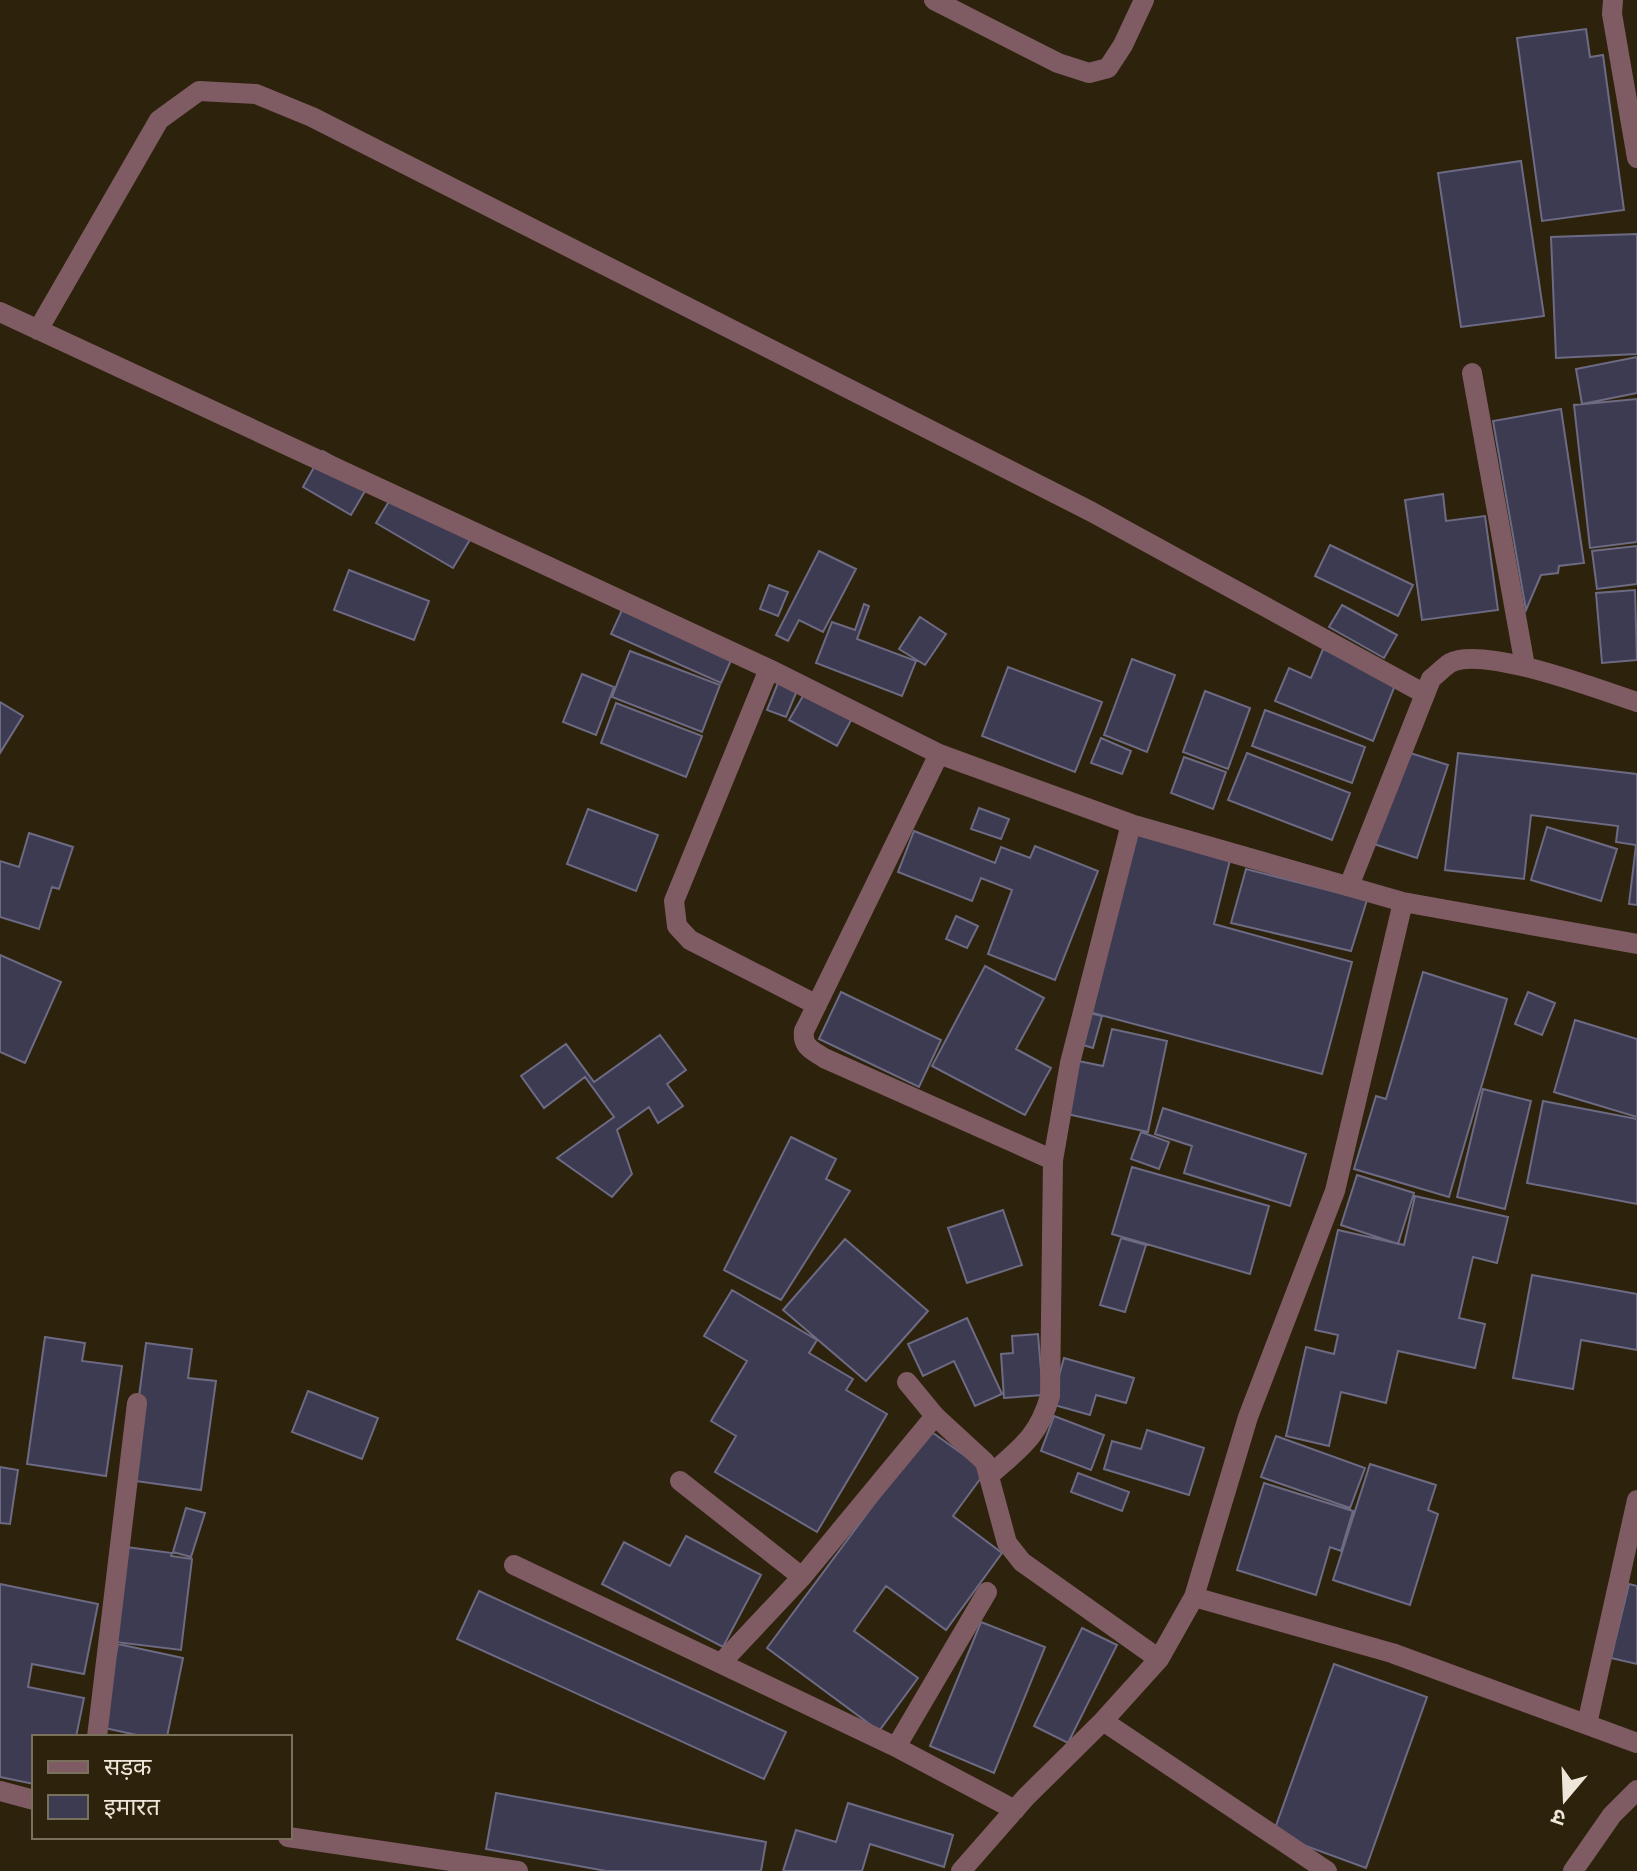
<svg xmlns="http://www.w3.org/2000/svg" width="1637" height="1871" font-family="Mulish,'Noto Sans Devanagari',sans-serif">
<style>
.building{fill:#3d3b52;stroke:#6d6a84;stroke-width:2}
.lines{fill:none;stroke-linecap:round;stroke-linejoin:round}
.minor{stroke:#7f5c63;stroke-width:20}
</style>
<rect width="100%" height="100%" fill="#2d220b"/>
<path class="building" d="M1586,29l4,28 13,-2 21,155 -82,11 -25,-183z
M1521,161l23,155 -83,11 -23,-154z
M1637,234v120l-81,4 -5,-121z
M1637,357v36l-55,11 -6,-35z
M1637,399v143l-47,6 -16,-143z
M1561,409l23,154 -25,3 -1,7 -17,2 -15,35 -33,-189z
M323,451l49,28 -21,36 -48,-28z
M397,488l77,45 -21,35 -77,-45z
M1443,494l3,27 39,-5 13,94 -76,10 -17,-120z
M1330,545l83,40 -15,31 -83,-40z
M1637,546v38l-40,5 -5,-38z
M819,551l37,18 -33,63 -24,-12 -11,21 -12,-6z
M349,570l80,31 -15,39 -80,-30z
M769,585l19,7 -10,24 -18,-7z
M1635,590l2,70 -35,3 -6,-70z
M627,599l109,50 -15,34 -110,-49z
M864,604l5,2 -12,33 59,22 -14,35 -86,-33 16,-41 23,8z
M1342,605l55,30 -13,23 -55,-31z
M920,617l26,17 -21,31 -26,-16z
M1323,649l74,31 -24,61 -98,-40 14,-33 22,10z
M630,651l90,34 -18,47 -90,-35z
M1132,659l43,16 -28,77 -43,-17z
M1008,667l94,35 -27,70 -93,-36z
M782,673l19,8 -15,36 -19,-7z
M582,674l32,13 -18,48 -33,-13z
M807,689l47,26 -17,31 -48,-26z
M1205,691l45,17 -22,61 -45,-17z
M0,702l23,14 -23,37z
M616,703l86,33 -16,41 -85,-34z
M1265,710l100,37 -13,36 -100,-37z
M1101,738l30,13 -9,23 -31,-11z
M1404,751l44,14 -31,93 -46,-15z
M1247,753l103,40 -18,47 -104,-40z
M1458,753l179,21v131l-8,-1 7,-59 -20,-3 2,-16 -87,-11 -7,64 -79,-9z
M1184,757l42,15 -13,37 -42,-16z
M979,808l30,11 -8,20 -30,-10z
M588,809l70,26 -22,56 -69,-27z
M1547,827l70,22 -16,52 -70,-21z
M914,831l81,32 6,-16 29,11 5,-12 63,25 -43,109 -67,-26 24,-64 -31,-12 -9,23 -74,-29z
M1138,831l92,29 -16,64 138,38 -30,112 -233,-62z
M29,833l44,14 -14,42 -7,-2 -13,42 -39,-12v-56l19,6z
M1246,869l121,31 -16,51 -120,-28z
M956,916l22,10 -11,22 -21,-9z
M0,955l61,27 -36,81 -25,-11z
M985,966l59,32 -28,51 35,19 -26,47 -93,-49z
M1423,972l84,27 -58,198 -95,-28 22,-73 10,3z
M841,992l100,48 -22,47 -100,-48z
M1528,992l27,11 -13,32 -27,-11z
M1085,1012l17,4 -9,32 -17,-5z
M1575,1020l62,19v78l-83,-25z
M1112,1029l55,12 -19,91 -81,-18 11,-53 25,5z
M660,1035l26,35 -19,14 16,22 -25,17 -9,-16 -32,23 15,44 -20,23 -55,-39 57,-41 -29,-40 -41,31 -23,-32 45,-32 28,38z
M1483,1089l48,12 -26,108 -48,-12z
M1543,1101l94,18v85l-110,-21z
M1163,1108l143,46 -16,52 -106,-33 8,-27 -37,-12z
M1141,1132l28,10 -10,27 -28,-10z
M791,1137l45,22 -10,20 24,12 -69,109 -57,-30z
M1132,1167l137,39 -19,68 -138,-40z
M1357,1175l57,18 -16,51 -57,-19z
M1415,1196l93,21 -11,46 -24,-6 -14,61 26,6 -10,44 -77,-17 -12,52 -45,-11 -12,54 -43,-10 20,-89 28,7 4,-19 -23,-5 23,-100 66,15z
M1003,1210l19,55 -55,18 -19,-55z
M1121,1238l25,7 -21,67 -25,-7z
M845,1239l83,72 -62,70 -83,-71z
M1532,1275l105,19v56l-56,-10 -8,49 -60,-11z
M732,1290l85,50 -8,13 44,26 -7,11 41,24 -70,118 -102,-60 21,-36 -25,-15 36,-60 -43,-25z
M967,1318l35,76 -27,12 -21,-45 -31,15 -15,-32z
M1038,1334l5,61 -39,3 -3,-44 12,-1 -1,-17z
M45,1337l40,6 -3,18 40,5 -16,110 -79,-12z
M146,1343l46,6 -4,29 28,3 -15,109 -73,-10z
M1064,1358l70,20 -8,25 -30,-8 -6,20 -39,-11z
M308,1391l70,27 -16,41 -70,-27z
M1054,1416l50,19 -13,35 -50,-19z
M929,1430l57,41 -33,45 49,37 -56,77 -60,-44 -32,45 64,47 -39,53 -112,-83z
M1147,1430l57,18 -15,47 -85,-26 8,-28 29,8z
M1276,1436l89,32 -15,40 -89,-31z
M1370,1464l66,21 -8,25 10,4 -28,91 -77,-25z
M0,1467l18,3 -8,54 -10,-1z
M1078,1473l51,19 -7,19 -51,-19z
M1264,1483l89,28 -12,40 -11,-4 -14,48 -79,-25z
M186,1508l19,5 -14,44 -18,-5z
M686,1536l75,39 -38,72 -121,-63 22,-42 46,24z
M126,1547l46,6 -1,3 21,3 -11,91 -66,-8z
M0,1584l98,20 -14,70 -52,-10 -4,23 56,11 -8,39h-42v47l-34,-7z
M1629,1584l8,2v78l-26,-6z
M479,1591l307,141 -22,47 -307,-140z
M981,1622l64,25 -51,126 -64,-27z
M1082,1628l35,17 -49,98 -34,-17z
M118,1644l65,14 -16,79h-21l-46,-10z
M1334,1664l93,33 -61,171 -93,-34z
M496,1793l270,49 -5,29h-155l-120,-22z
M848,1803l105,32 -9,32 -74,-23 -8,27h-79l13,-41 40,12z"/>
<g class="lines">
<path class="minor" d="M934,0l124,63 31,10 19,-5 15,-23 21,-45
M1613,0l-1,14 25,144
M0,312l769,357 170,85 192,70 272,78 234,42
M38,330l121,-210 40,-29 57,3 56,23 778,394 335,183
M1472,373l53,293
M769,669l-95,232 3,25 13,14 127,65
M939,754l-135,277c-2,16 8,19 20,27l229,102
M1349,886l82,-207c6,-5 13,-12 19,-16 33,-18 150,27 187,39
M907,1382l28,34 50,46 22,81 15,19 137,97
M990,1475c30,-27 48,-37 60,-79l3,-236 17,-97 61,-239
M680,1481l122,96
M514,1565l382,182 119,63
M1194,1597l54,-180 87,-226 68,-289
M722,1662l80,-85 133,-161
M1103,1721l224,150
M1587,1724l50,-224
M97,1737l40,-334
M896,1747l91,-155
M0,1791l34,9
M288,1837l230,34
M961,1871l65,-74 77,-76 56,-62 35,-62 198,56 245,90
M1573,1871l39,-56 25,-25"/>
</g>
<rect x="32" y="1735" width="260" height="104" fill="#2d220b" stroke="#7a715d" stroke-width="2"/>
<rect x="48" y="1761" width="40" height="12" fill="#7f5c63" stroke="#7a715d" stroke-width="2"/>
<text x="104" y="1775" font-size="24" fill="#eee7d9">सड़क</text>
<rect x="48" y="1795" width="40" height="24" fill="#3d3b52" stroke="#7a715d" stroke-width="2"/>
<text x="104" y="1815" font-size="24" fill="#eee7d9">इमारत</text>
<g transform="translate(1565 1799) rotate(199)" stroke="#2d220b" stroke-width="6" paint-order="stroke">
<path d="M0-6L14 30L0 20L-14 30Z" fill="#eee7d9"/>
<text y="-12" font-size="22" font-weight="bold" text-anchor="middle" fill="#eee7d9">उ</text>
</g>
</svg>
